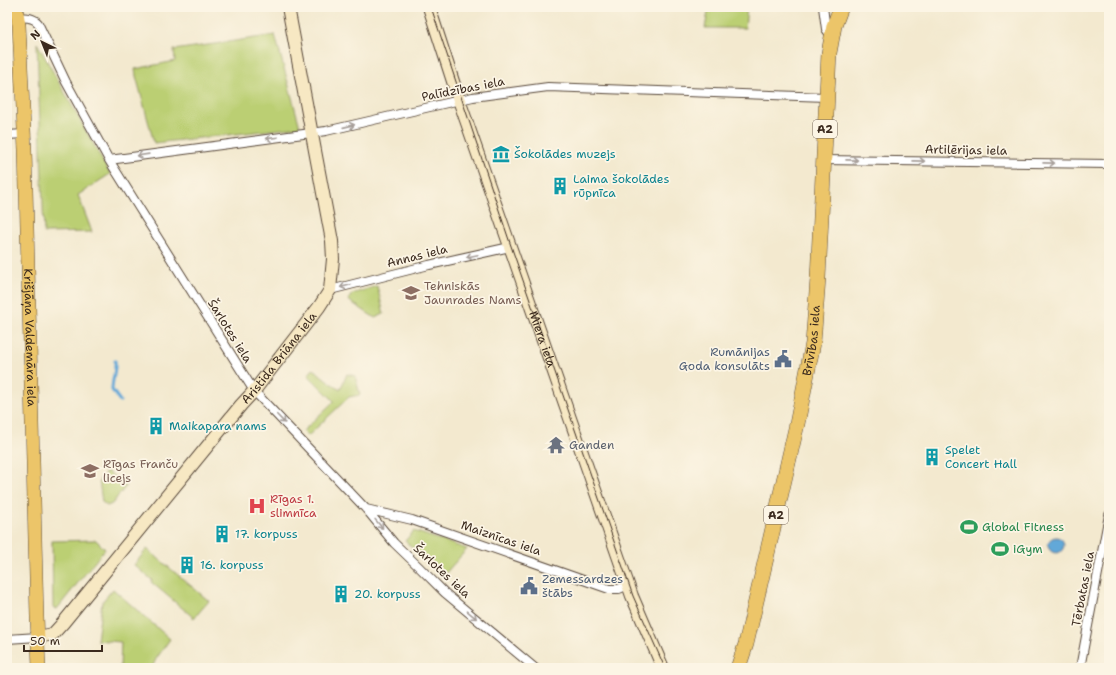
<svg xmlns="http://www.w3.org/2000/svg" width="1116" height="675" font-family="'Shantell Sans',sans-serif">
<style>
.green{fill:#bbcf73;stroke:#7b7c48}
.water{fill:#62a8d8;stroke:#4e697b}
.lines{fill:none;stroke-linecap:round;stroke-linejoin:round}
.stream{stroke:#62a8d8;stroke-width:3}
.street-casing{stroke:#574739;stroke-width:10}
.secondary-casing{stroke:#574739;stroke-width:14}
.primary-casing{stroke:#574739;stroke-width:14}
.highway-casing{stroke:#574739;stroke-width:16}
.street{stroke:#fff;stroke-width:8}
.secondary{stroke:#f7e8c3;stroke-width:12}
.primary{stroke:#ecc569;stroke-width:13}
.highway{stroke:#ecc569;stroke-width:15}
.tram{stroke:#3b2a1e;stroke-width:1}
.oneway{stroke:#a79f9a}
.labels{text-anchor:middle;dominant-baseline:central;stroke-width:3.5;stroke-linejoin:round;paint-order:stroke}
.shield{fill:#fcf5e5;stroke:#75675a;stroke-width:1}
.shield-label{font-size:11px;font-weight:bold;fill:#3b2a1e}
.street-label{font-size:12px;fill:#3b2a1e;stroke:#fcf5e5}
.culture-label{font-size:12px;fill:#0d838f;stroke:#fcf5e5;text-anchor:start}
.education-label{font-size:12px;fill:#785e54;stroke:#fcf5e5;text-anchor:start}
.service-label{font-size:12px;fill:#4e5e75;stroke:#fcf5e5;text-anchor:end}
.worship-label{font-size:12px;fill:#5b616d;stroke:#fcf5e5;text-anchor:start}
.health-label{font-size:12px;fill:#be3a42;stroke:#fcf5e5;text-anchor:start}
.leisure-label{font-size:12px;fill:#27864d;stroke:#fcf5e5;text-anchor:start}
</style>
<rect width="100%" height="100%" fill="#fcf5e5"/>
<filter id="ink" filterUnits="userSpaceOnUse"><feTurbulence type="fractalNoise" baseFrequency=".025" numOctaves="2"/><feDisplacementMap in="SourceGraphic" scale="8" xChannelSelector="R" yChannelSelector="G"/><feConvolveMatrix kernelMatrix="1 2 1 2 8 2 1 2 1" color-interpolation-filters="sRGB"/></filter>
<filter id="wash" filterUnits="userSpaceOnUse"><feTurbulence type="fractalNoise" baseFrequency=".012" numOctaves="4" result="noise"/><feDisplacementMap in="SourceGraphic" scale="16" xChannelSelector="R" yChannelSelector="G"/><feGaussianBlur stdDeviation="0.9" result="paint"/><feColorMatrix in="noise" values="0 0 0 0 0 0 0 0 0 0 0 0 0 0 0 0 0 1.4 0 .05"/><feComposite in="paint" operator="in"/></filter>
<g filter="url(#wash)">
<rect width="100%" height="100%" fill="#f3e9cf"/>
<path class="green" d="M709,7h38l-2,21h-40z
M275,35l25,92 -146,16 -18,-67 -1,-7 40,-8 -1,-11z
M37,43l73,131 -32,21 14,37 -48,1z
M377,286l7,28 -9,4 -27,-18 4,-6z
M313,369l27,21 7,-16 8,2 5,19 -11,2 -41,39 -5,-5 31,-30 -26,-26z
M107,471l19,15 -14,18 -5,2 -5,-4 -3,-21z
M414,531l53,18 -24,27 -38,-35z
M96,540l9,9 -48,60 -4,-1 -1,-67z
M147,549l62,52 -15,17 -43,-36 1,-2 -18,-15z
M113,589l57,50 -14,20 -4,9h-32l1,-26 -24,-2 5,-38z"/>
<path class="water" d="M1048 545a8 8 0 1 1 16 0a8 8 0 1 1-16 0Z"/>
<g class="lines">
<path class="stream" d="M115,361c1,10 -3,19 -3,29l8,11"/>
</g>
</g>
<g filter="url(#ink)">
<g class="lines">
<g class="street-casing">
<path id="street" d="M823,7l3,22 5,7
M18,18c8,-1 15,-1 20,5l28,59 43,78 145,231 112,118 28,34 25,24 26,26 90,75
M7,135l17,-1
M109,160l217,-29 147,-34 75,-10 278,10
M823,160l286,4
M330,290l99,-25 81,-18
M366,509l46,11 197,69h10l9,-4
M7,639l31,-2
M1080,668l29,-153"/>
</g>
<g class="secondary-casing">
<g id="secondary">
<path id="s1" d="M429,7l30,93 173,496 31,72"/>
<path id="s2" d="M38,637l15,-3 10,-11 178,-218 13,-14 65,-84 11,-17 3,-31 -1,-18 -44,-234"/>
</g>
</g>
<g class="primary-casing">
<g id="primary">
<path id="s3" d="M16,7l3,18 6,125 12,467 2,51"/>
</g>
</g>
<g class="highway-casing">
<g id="highway">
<path id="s4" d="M738,668l8,-24 21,-90 30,-130 16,-81 5,-65 11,-225 5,-27 7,-19"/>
</g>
</g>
<use href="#street" class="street"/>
<use href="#secondary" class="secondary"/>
<use href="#primary" class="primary"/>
<use href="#highway" class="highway"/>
<path class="tram" d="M431,7l79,236 123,353 32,72"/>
</g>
<defs><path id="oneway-shaft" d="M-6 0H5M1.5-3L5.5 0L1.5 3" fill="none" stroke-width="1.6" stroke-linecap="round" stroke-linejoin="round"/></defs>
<g class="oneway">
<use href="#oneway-shaft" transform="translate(349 126) rotate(-13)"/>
<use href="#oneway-shaft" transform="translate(272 138) rotate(173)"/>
<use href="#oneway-shaft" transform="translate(143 155) rotate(172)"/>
<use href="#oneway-shaft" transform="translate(852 160) rotate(1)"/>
<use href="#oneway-shaft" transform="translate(919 161) rotate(1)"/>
<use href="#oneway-shaft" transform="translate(1049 163) rotate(1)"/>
<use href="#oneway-shaft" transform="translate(472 256) rotate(168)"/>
<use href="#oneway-shaft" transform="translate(346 286) rotate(166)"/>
<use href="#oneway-shaft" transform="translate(281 419) rotate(46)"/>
<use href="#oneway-shaft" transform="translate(379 524) rotate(50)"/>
<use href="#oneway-shaft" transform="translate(472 615) rotate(40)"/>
</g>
</g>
<defs>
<g id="museum-bare" transform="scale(1.38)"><path d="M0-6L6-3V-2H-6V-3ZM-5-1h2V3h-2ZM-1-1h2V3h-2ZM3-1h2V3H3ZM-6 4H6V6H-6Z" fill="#0f9aa8" stroke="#fcf5e5" stroke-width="2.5" paint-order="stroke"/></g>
<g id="building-bare" transform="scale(1.38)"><path d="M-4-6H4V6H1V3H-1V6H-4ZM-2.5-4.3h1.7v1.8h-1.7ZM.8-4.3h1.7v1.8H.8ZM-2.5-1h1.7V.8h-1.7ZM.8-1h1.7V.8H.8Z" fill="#0f9aa8" stroke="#fcf5e5" stroke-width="2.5" paint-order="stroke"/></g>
<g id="school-bare" transform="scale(1.38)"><path d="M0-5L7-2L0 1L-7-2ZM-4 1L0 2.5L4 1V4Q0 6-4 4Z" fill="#8d6e63" stroke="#fcf5e5" stroke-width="2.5" paint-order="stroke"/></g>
<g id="civic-bare" transform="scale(1.38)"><path d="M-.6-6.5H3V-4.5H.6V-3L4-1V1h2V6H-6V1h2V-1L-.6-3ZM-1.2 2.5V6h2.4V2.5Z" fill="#5c6f8a" stroke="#fcf5e5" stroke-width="2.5" paint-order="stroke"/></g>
<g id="temple-bare" transform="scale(1.38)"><path d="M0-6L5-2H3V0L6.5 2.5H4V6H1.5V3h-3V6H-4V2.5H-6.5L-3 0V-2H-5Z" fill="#6b7280" stroke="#fcf5e5" stroke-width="2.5" paint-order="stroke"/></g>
<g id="hospital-bare" transform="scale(1.38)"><path d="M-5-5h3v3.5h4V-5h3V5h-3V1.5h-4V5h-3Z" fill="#e0444e" stroke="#fcf5e5" stroke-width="2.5" paint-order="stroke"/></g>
<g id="stadium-bare" transform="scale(1.38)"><path d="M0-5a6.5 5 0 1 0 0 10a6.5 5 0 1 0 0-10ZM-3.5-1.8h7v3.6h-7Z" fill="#2e9e5b" stroke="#fcf5e5" stroke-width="2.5" paint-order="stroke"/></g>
</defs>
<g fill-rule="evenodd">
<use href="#museum-bare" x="501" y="154"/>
<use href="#building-bare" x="560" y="186"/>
<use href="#school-bare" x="411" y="293"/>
<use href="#civic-bare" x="783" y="359"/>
<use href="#building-bare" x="156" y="426"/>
<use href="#temple-bare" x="556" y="445"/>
<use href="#building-bare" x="932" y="457"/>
<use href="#school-bare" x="90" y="471"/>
<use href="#hospital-bare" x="257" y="506"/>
<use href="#stadium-bare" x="969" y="527"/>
<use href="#building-bare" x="222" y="534"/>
<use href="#stadium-bare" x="1000" y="549"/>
<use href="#building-bare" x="187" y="565"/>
<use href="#civic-bare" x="529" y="586"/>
<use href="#building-bare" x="341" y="594"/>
</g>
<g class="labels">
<g class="shield">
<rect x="813" y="120" width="24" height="18" rx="3"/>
<rect x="764" y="506" width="24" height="18" rx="3"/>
</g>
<g class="shield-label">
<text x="825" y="129">A2</text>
<text x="776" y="515">A2</text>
</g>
<g class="street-label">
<text transform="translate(463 89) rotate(-11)">Palīdzības iela</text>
<text transform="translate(966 150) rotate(1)">Artilērijas iela</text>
<text transform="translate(417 256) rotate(-14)">Annas iela</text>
<text transform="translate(230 331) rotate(58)">Šarlotes iela</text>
<text stroke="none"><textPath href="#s3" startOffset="331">Krišjāņa Valdemāra iela</textPath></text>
<text stroke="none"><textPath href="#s1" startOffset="351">Miera iela</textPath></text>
<text stroke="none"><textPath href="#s4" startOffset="336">Brīvības iela</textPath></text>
<text stroke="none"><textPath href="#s2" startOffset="372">Aristida Briāna iela</textPath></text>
<text transform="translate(501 538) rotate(19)">Maiznīcas iela</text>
<text transform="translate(442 571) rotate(43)">Šarlotes iela</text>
<text transform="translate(1083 589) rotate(-79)">Tērbatas iela</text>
</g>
<g class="culture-label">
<text x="514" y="154">Šokolādes muzejs</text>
<text x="573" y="179">Laima šokolādes<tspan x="573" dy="14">rūpnīca</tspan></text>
<text x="169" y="426">Maikapara nams</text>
<text x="945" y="450">Spelet<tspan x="945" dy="14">Concert Hall</tspan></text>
<text x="235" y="534">17. korpuss</text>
<text x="200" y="565">16. korpuss</text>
<text x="354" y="594">20. korpuss</text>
</g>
<g class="education-label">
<text x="424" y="286">Tehniskās<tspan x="424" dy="14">Jaunrades Nams</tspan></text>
<text x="103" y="464">Rīgas Franču<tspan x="103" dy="14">licejs</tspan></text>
</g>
<g class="service-label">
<text x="770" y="352">Rumānijas<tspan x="770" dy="14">Goda konsulāts</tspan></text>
<text x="542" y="579" text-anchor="start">Zemessardzes<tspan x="542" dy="14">štābs</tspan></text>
</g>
<g class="worship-label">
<text x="569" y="445">Ganden</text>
</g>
<g class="health-label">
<text x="270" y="499">Rīgas 1.<tspan x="270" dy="14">slimnīca</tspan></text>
</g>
<g class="leisure-label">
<text x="982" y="527">Global Fitness</text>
<text x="1013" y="549">iGym</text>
</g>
</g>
<rect width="1116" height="675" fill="none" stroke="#fcf5e5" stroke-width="24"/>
<g transform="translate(42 42) rotate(317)" stroke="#fcf5e5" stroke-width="3" paint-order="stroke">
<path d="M0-3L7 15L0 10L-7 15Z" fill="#3b2a1e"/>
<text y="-6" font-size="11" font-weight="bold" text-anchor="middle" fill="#3b2a1e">N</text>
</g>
<path d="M24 645v6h78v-6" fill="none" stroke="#3b2a1e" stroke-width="2"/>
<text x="30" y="645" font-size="12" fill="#3b2a1e" stroke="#fcf5e5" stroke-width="3" paint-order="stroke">50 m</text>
</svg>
